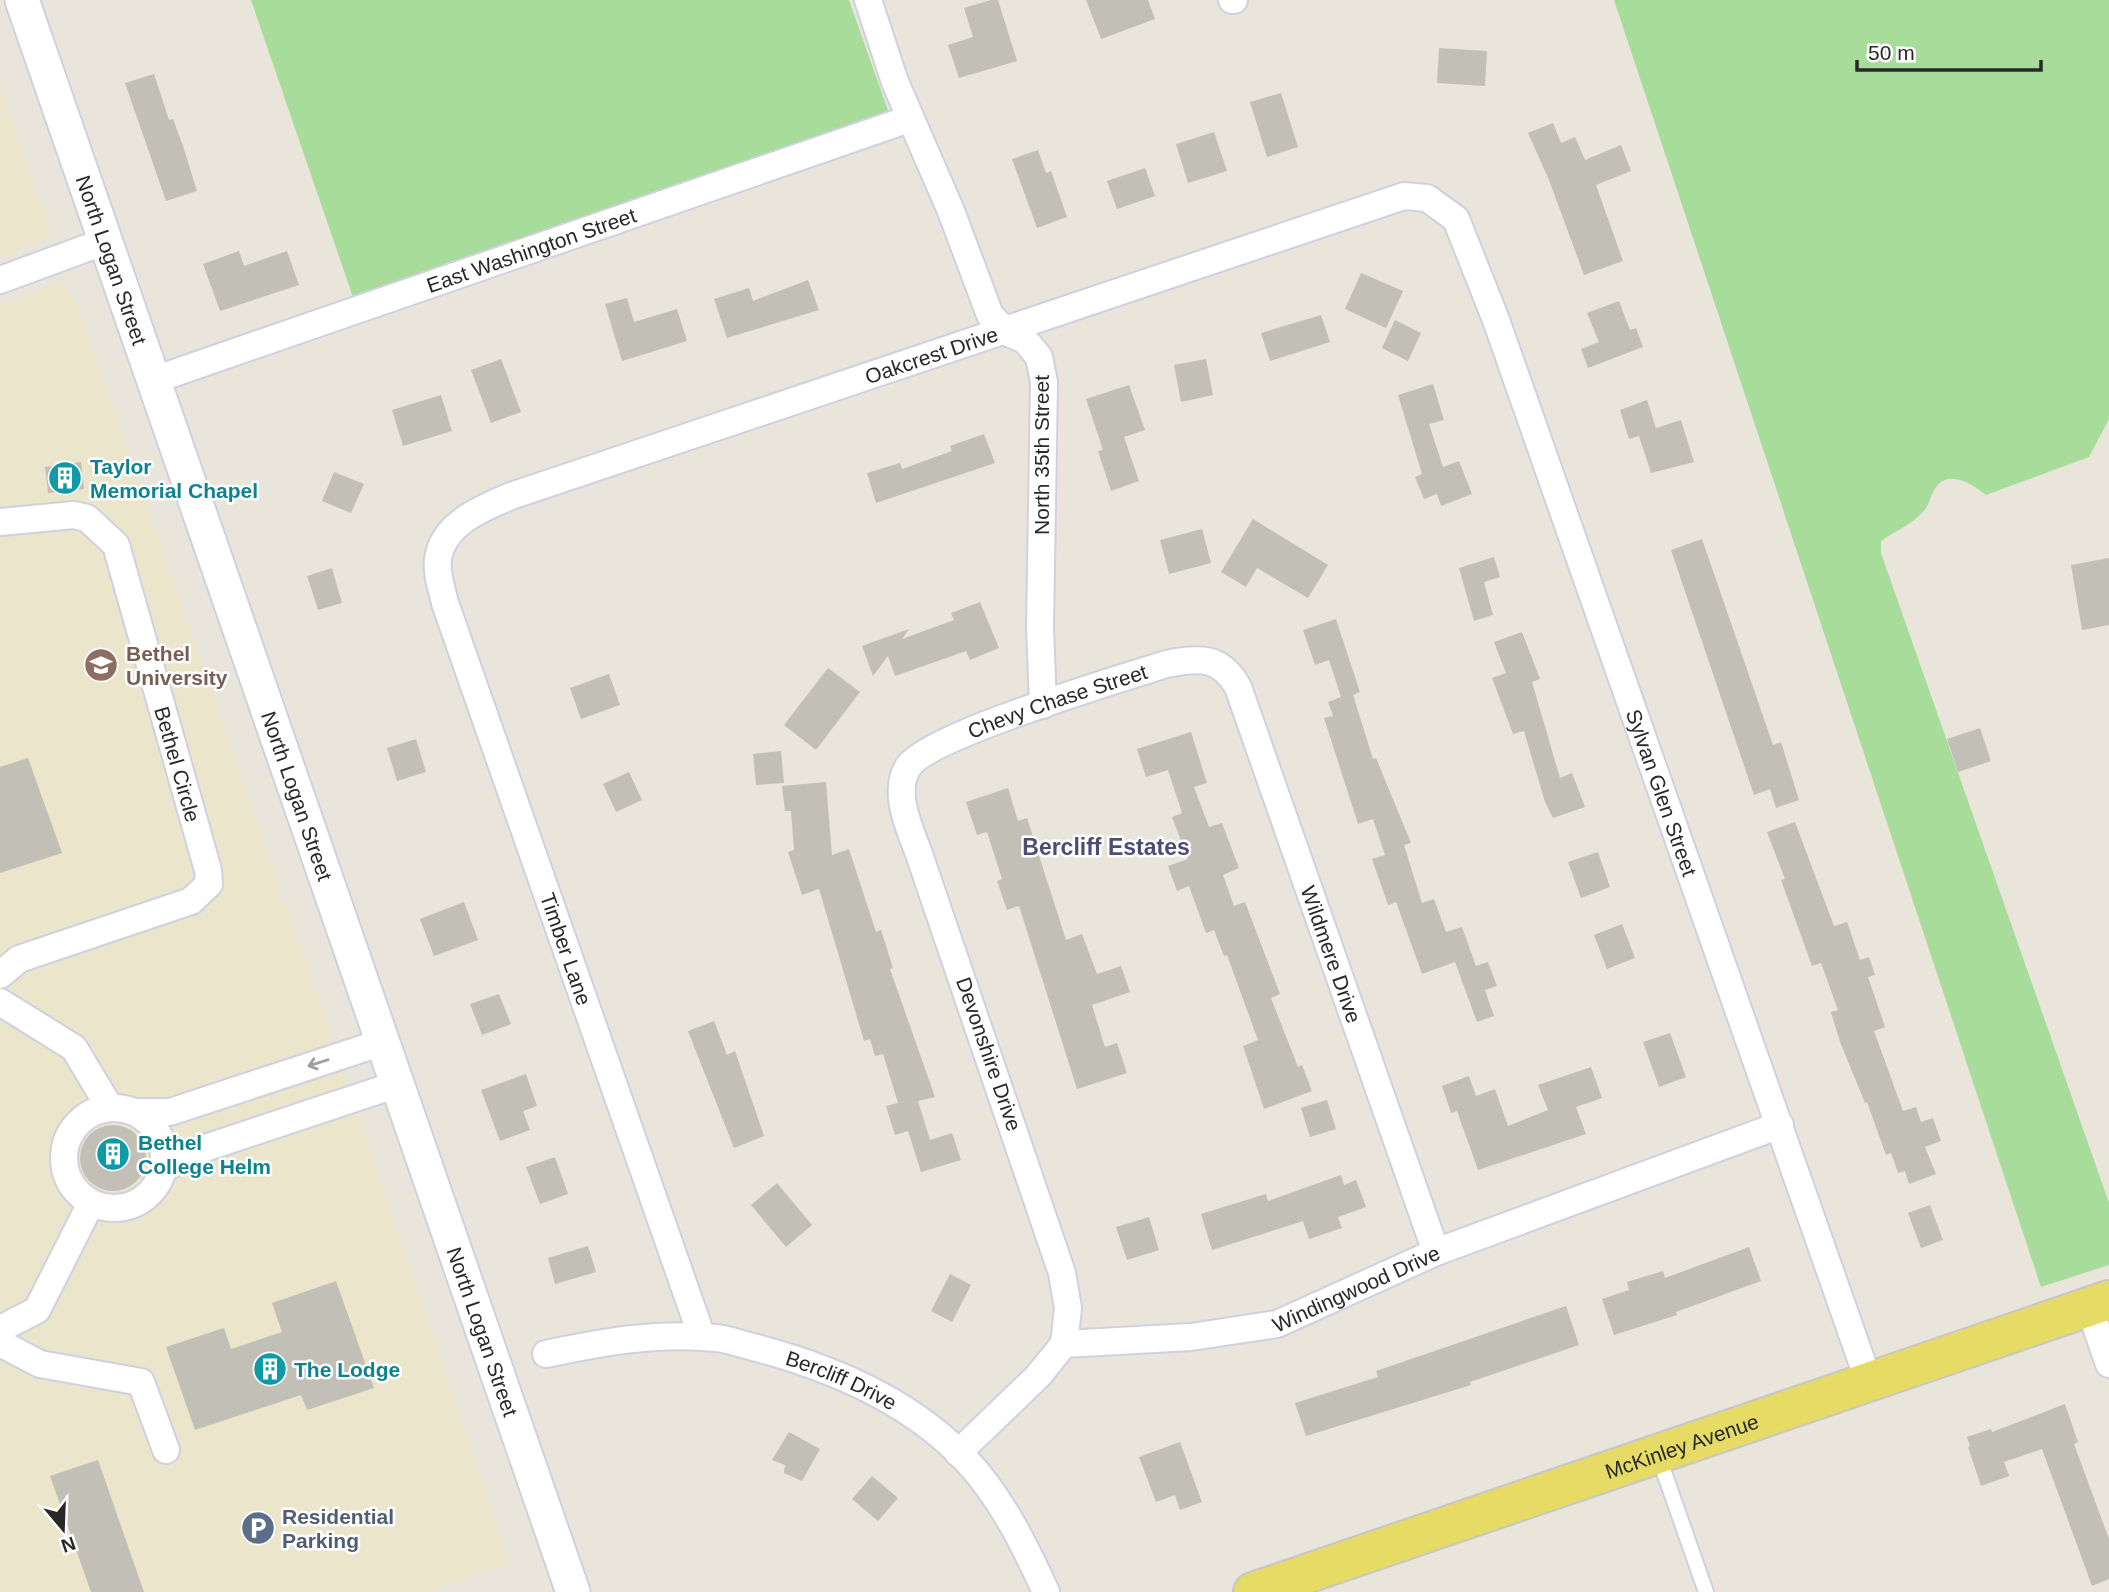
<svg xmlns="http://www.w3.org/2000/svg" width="2109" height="1592" font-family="Helvetica,sans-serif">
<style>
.education{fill:#eae5cb}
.green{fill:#a7dc9b}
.building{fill:#c2bfb6}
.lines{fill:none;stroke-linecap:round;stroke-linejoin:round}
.service-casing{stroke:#d0d1e0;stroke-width:18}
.minor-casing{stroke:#d0d1e0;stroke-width:30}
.tertiary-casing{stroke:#d0d1e0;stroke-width:37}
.primary-casing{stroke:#c7c7c7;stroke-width:42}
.service{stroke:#fff;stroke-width:14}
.minor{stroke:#fff;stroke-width:26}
.tertiary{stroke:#fff;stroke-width:33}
.primary{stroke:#e5db65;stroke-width:38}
.oneway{stroke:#9e9e9e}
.labels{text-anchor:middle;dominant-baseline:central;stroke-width:5;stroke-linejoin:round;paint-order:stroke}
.street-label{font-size:21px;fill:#282828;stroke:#fff}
.culture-label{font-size:21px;font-weight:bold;fill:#0d838f;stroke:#fff;text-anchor:start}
.education-label{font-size:21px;font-weight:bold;fill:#785e54;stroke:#fff;text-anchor:start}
.service-label{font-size:21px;font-weight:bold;fill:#4e5e75;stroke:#fff;text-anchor:start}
.neighbourhood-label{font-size:23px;font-weight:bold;fill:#4c4d75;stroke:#fff}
</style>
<rect width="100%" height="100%" fill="#e9e5db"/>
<path class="education" d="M0,86l53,151 -53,20z
M64,281l13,23 251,721 182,538 -82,29h-428v-1287z"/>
<path class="green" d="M251,0h598l42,119 -535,187z
M1614,0h495v419l-20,38 -103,38c-13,-10 -36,-26 -50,-8 -6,8 -6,18 -13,25 -11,12 -29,20 -42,29v12l228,650v62l-68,22z"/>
<path class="building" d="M991,0h7l19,61 -58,17 -11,-33 25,-8 -9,-29z
M1086,0h62l7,19 -54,20z
M1439,48l48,3 -2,35 -48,-3z
M154,74l15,46 4,-1 10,27 14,45 -31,10 -41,-118z
M1281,93l17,54 -31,10 -17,-55z
M1553,123l8,20 14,-6 10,23 36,-15 10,26 -35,14 27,76 -39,14 -35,-95 -21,-47z
M1214,132l13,39 -39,12 -12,-39z
M1038,150l8,23 5,-2 16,46 -30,11 -25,-69z
M1145,168l10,28 -38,13 -10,-28z
M239,251l5,15 43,-15 12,34 -79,26 -17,-47z
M1361,273l42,18 -17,37 -41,-19z
M808,280l11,30 -92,28 -13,-39 35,-11 4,13z
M627,298l7,24 43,-13 10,32 -65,20 -17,-57z
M1619,301l11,29 6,-2 7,19 -55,21 -7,-19 18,-7 -12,-29z
M1321,315l9,27 -60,19 -9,-28z
M1395,320l26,13 -13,28 -26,-13z
M501,359l20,53 -30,11 -20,-53z
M1206,359l7,36 -32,7 -7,-37z
M1433,384l11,36 -15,4 14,43 16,-6 13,33 -31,12 -4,-12 -13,5 -9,-22 7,-3 -24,-79z
M1129,385l16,45 -21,7 15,44 -28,10 -13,-40 5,-1 -17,-51z
M441,395l11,36 -49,15 -11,-36z
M1647,400l9,28 25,-8 13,42 -43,11 -12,-37 -10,3 -9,-29z
M984,434l11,29 -119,40 -9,-30 33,-10 2,6 50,-18 -2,-5z
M81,462l3,27 -36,4 -3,-26z
M334,472l30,12 -13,29 -29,-12z
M1253,519l75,46 -20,33 -51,-30 -11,19 -25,-15z
M1202,529l9,34 -42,11 -9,-34z
M1702,539l71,206 8,-3 18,58 -23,8 -6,-19 -16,6 -83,-245z
M1494,557l6,20 -16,5 9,33 -19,6 -15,-53z
M2109,558v67l-27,5 -11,-65z
M332,568l10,35 -24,7 -11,-34z
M980,602l19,46 -29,12 -4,-9 -71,25 -7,-20 -15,20 -11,-30 47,-17 -7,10 52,-19 -3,-7z
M1336,619l24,73 -7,3 20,64 3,-1 35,85 -7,2 18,58 12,-4 12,33 16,-5 14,39 12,-4 9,24 -12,4 9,26 -17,6 -22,-60 -33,12 -26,-72 -8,3 -16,-46 13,-4 -12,-36 -15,5 -34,-106 9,-2 -5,-14 13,-5 -12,-37 -14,5 -12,-35z
M1522,632l18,47 -8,3 28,96 12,-5 13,34 -32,11 -8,-16 -21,-71 -11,3 -21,-56 14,-5 -12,-31z
M828,668l32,24 -44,58 -32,-25z
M609,674l11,31 -39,14 -11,-31z
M1980,728l11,33 -33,11 -11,-33z
M1191,732l16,51 -13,4 15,40 13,-4 17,45 -16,7 11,31 11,-4 35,92 -9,4 27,69 4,-2 10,26 -48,18 -21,-63 15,-6 -31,-85 -3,1 -10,-26 -8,3 -17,-47 -12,5 -9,-25 20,-7 -16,-42 10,-4 -14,-43 -22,7 -9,-28z
M416,739l10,33 -29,9 -10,-33z
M781,751l3,32 -28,2 -3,-31z
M28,758l34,95 -62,20v-106z
M629,772l13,28 -26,12 -13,-28z
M826,782l6,73 17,-6 27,83 5,-2 12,38 -3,1 45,128 -17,4 12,39 22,-7 9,27 -40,12 -13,-41 -13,4 -9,-29 12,-3 -15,-49 -8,2 -5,-17 -6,2 -45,-152 -17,6 -14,-43 6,-2 -3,-39h-6l-3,-25z
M1008,788l10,33 9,-3 39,122 16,-6 15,40 24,-8 9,26 -38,13 13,42 12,-4 10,30 -50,16 -58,-183 -12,4 -10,-29 5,-2 -15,-47 -10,3 -11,-33z
M1795,822l39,104 13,-4 13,38 9,-3 6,18 -7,2 17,50 -11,4 29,80 13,-4 5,15 12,-4 8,23 -16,6 11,27 -27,10 -4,-13 -7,2 -7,-20 -5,2 -19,-53 -2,1 -25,-61 -9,-30 7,-2 -17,-47 -9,3 -31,-86 4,-1 -18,-47z
M1598,852l12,35 -29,11 -13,-36z
M464,902l14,38 -44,16 -14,-37z
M1622,924l13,34 -28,11 -13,-34z
M499,994l12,30 -29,11 -12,-31z
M714,1021l13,34 8,-4 29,85 -30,12 -46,-117z
M1670,1033l16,44 -27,10 -16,-45z
M1591,1067l11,31 -26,9 10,27 -108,36 -21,-59 -6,2 -9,-27 27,-10 7,20 19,-7 13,37 40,-16 -10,-25z
M526,1074l11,32 -14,5 7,19 -30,11 -19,-51z
M1327,1100l9,29 -26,8 -9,-29z
M80 1158a33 33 0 1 1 66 0a33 33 0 1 1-66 0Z
M555,1157l13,37 -28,10 -14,-37z
M1341,1175l3,10 12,-5 10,27 -28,10 4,11 -33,11 -6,-18 -91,29 -11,-36 65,-20 2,7z
M777,1183l35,42 -26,22 -35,-42z
M1930,1205l13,35 -22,8 -13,-35z
M1149,1217l10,33 -32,10 -11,-33z
M588,1246l8,26 -41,12 -7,-26z
M1749,1247l12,34 -85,31 1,3 -63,20 -12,-36 27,-9 -2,-8 36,-11 2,7z
M950,1274l21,11 -19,37 -21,-11z
M336,1281l38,107 -67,22 -6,-15 -106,35 -29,-83 58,-19 7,21 51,-17 -10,-29z
M1566,1306l13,39 -109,37 1,3 -165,51 -11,-33 83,-26 -2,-6z
M2065,1404l13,38 -4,2 35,95v40l-17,7 -50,-137 -38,13 5,14 -28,10 -13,-39 2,-1 -3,-9 24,-8 1,3z
M789,1432l31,17 -18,32 -18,-8 1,-8 -13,-5z
M1180,1442l22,60 -22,8 -5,-15 -19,7 -17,-45z
M98,1460l46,132h-53l-41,-116z
M872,1476l26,22 -20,23 -26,-22z"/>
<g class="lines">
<g class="service-casing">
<path id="service" d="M1658,1455l48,137"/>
</g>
<g class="minor-casing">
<g id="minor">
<path d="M868,0l27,82 56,129 39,104 16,17 19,8 14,17 5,25 -4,246 3,77"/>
<path d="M1232,0h2"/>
<path d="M0,280l106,-39"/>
<path id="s1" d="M154,380l755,-261"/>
<path id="s2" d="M0,522l74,-7 13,3 29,27 92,325 1,14 -18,17 -172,58 -19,16"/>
<path d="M0,1002l74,46 36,60"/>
<circle cx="114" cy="1158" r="50"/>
<path d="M134,1112h36l213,-70"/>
<path d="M163,1170l21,-15 214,-71"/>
<path d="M2089,1307l20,57"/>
<path d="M0,1329l37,-19 54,-107"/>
<path id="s3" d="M702,1337l-257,-734c-3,-13 -9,-30 -7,-44 5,-36 45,-51 73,-63l893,-300 23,2 29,21 40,101 373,1062"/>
<path d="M0,1343l40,21 101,18 25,68"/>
<path id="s4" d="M1064,1344l4,-36 -6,-35 -143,-419c-9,-25 -27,-61 -11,-87 21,-32 213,-88 258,-103 33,-6 54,-9 72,23l198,565"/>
<path id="s5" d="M546,1354c56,-12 112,-22 170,-16 13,1 27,7 41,10 75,20 155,54 209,112 35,37 59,86 80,132"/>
<path id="s6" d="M958,1453l80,-77 26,-32 127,-7 86,-13 159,-72 344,-127"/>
</g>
</g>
<g class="tertiary-casing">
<g id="tertiary">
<path id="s7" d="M22,0l551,1592"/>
</g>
</g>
<g class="primary-casing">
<g id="primary">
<path id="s8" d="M1253,1592l856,-292"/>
</g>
</g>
<use href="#service" class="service"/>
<use href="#minor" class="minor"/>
<use href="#tertiary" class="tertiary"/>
<use href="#primary" class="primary"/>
</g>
<defs><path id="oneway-shaft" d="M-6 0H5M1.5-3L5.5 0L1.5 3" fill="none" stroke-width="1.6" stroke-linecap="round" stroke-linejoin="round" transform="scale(1.75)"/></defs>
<use class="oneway" href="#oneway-shaft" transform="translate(318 1063) rotate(162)"/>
<defs>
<g id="building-disc" transform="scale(1.75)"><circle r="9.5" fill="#0f9aa8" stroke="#fff"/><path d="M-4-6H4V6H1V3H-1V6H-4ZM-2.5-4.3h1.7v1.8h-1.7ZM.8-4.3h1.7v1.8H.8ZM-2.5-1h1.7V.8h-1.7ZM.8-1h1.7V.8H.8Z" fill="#fff"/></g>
<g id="university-disc" transform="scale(1.75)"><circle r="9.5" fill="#8d6e63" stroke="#fff"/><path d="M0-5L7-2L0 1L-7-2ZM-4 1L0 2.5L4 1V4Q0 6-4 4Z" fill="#fff"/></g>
<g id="parking-disc" transform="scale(1.75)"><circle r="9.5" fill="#5c6f8a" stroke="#fff"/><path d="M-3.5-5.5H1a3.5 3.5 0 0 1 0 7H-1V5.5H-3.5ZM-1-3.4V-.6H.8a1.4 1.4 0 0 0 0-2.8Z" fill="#fff"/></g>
</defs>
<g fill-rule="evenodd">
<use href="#building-disc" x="65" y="478"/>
<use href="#university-disc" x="101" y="665"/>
<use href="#building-disc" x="113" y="1154"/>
<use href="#building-disc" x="270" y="1369"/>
<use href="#parking-disc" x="258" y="1528"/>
</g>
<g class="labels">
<g class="street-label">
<text stroke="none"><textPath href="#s1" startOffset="399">East Washington Street</textPath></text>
<text stroke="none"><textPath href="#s7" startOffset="275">North Logan Street</textPath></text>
<text stroke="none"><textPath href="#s3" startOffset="1367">Oakcrest Drive</textPath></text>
<text transform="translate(1041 455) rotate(-90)">North 35th Street</text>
<text stroke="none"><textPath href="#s4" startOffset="770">Chevy Chase Street</textPath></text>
<text stroke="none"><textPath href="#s2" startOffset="355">Bethel Circle</textPath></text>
<text stroke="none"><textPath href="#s3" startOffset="2534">Sylvan Glen Street</textPath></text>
<text stroke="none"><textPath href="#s7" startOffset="842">North Logan Street</textPath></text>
<text transform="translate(566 949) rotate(71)">Timber Lane</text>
<text stroke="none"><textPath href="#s4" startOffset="1251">Wildmere Drive</textPath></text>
<text transform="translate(989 1054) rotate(71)">Devonshire Drive</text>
<text stroke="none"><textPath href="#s6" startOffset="453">Windingwood Drive</textPath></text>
<text stroke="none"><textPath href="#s7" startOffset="1409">North Logan Street</textPath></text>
<text stroke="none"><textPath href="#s5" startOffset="304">Bercliff Drive</textPath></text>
<text stroke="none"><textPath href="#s8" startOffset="453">McKinley Avenue</textPath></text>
</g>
<g class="culture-label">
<text x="90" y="466">Taylor<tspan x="90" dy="24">Memorial Chapel</tspan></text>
<text x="138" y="1142">Bethel<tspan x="138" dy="24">College Helm</tspan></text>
<text x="294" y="1369">The Lodge</text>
</g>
<g class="education-label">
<text x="126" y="653">Bethel<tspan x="126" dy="24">University</tspan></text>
</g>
<g class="service-label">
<text x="282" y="1516">Residential<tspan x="282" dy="24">Parking</tspan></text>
</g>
<g class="neighbourhood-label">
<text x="1106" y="847">Bercliff Estates</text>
</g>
</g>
<g transform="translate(63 1529) rotate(161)" stroke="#ffffff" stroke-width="5" paint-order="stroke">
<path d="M0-5L12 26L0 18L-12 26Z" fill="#282828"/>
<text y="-10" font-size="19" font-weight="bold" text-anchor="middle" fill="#282828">N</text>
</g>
<path d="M1857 60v10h184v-10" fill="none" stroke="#282828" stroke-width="3.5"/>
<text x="1868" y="60" font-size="21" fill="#282828" stroke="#ffffff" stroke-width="5" paint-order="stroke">50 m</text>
</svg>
